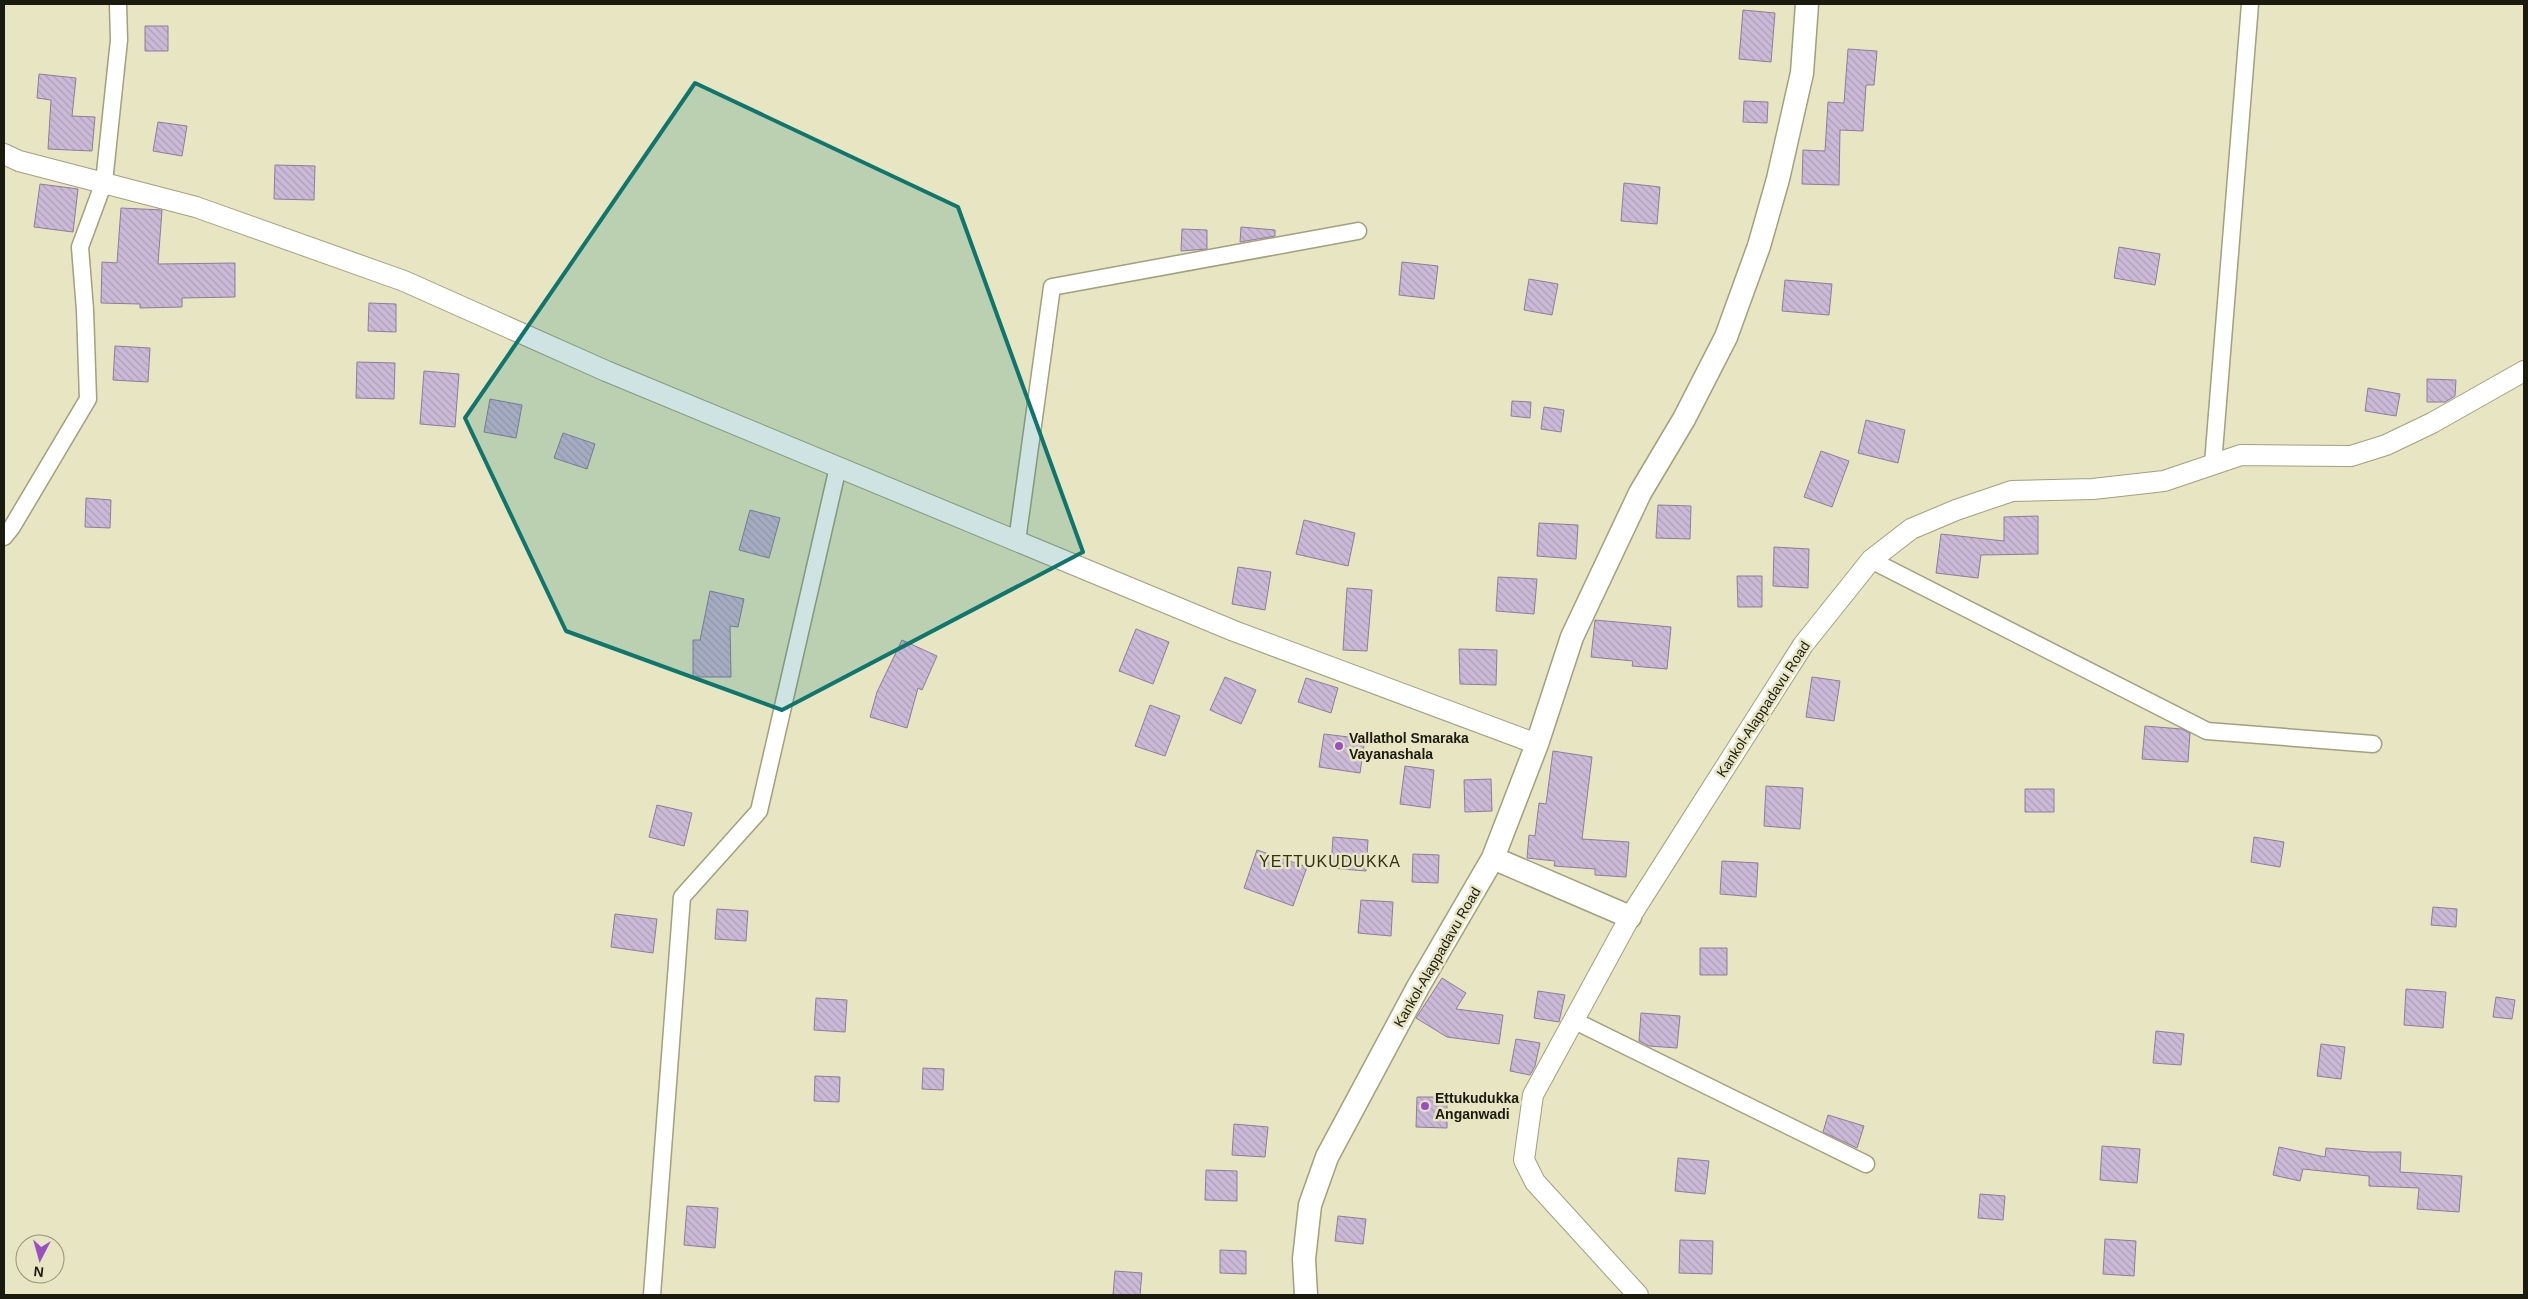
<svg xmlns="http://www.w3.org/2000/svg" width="2528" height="1299" font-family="Helvetica,sans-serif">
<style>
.building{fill:url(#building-back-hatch);stroke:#8e7d9a}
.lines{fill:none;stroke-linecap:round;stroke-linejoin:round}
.minor-casing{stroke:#a1a07f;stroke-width:19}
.tertiary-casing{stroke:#a1a07f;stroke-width:22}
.secondary-casing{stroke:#a1a07f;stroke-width:25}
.minor{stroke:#fff;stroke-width:16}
.tertiary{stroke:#fff;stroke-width:20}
.secondary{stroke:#fff;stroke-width:22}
.marked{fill:#0f766e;fill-opacity:0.2;stroke:#0f766e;stroke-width:4;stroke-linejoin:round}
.poi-dot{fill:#9950c3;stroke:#e7e5c2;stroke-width:2}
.labels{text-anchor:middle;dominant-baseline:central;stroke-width:5;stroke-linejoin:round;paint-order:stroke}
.street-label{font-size:14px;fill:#1b1a0e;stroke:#e7e5c2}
.poi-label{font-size:14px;font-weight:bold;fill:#1b1a0e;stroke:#e7e5c2;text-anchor:start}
.quarter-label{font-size:16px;letter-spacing:1px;fill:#333113;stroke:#e7e5c2}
</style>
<defs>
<pattern id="building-back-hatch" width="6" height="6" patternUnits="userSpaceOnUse" patternTransform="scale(1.25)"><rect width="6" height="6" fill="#cbb9d8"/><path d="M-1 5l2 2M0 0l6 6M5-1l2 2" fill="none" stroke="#ae9eb8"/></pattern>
</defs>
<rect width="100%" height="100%" fill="#e7e5c2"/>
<path class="building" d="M1743,10l32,3 -4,49 -32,-3z
M145,26h23v25h-23z
M1848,49l29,2 -3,34h-8l-3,46 -23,-1 -1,55 -37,-1 1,-34 22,1 3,-49 16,1z
M39,74l37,4 -4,38 23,1 -3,34 -44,-2 3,-49 -14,-2z
M1744,101l24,1 -1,21 -24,-1z
M158,122l29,4 -5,30 -29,-5z
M275,165l40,1 -1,34 -40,-1z
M1624,183l36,4 -3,37 -36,-3z
M40,184l38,5 -5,43 -39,-5z
M121,208l41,2 -4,54 77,-1v34l-53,1v9l-42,1v-4l-39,-1 1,-41 15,1z
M1241,227l34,3v6l-35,6z
M1182,229l25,1v19l-26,2z
M2119,247l41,7 -5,31 -41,-7z
M1402,262l36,4 -4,33 -35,-4z
M1529,279l29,5 -6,31 -28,-5z
M1785,280l47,4 -3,31 -47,-4z
M369,303l27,1v28l-28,-1z
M115,346l35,2 -2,34 -35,-2z
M357,362l38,1 -1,36 -38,-1z
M424,371l35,3 -4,53 -35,-3z
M2427,379l29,1 -1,16 -10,6h-18z
M2368,388l32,6 -4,22 -31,-5z
M490,399l32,6 -6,33 -32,-6z
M1512,401l19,1 -1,16 -19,-2z
M1544,407l20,3 -3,22 -20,-3z
M1866,420l39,10 -7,33 -40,-10z
M563,433l32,11 -8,25 -33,-11z
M1821,451l28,10 -17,46 -28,-10z
M86,498l25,2 -1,28 -25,-1z
M1658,505l33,1 -1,33 -34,-1z
M750,510l30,8 -11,40 -30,-8z
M2038,516v38l-57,1 -3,23 -42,-5 5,-39 63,7v-24z
M1304,520l51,13 -7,33 -52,-12z
M1539,523l39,2 -2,34 -39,-3z
M1774,547l35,2 -1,39 -35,-2z
M1238,567l33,5 -6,38 -33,-6z
M1737,576h25v31h-24z
M1498,577l39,2 -3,35 -38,-3z
M1347,588l25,2 -5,61 -24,-1z
M710,591l34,8 -6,28 -8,-1 1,51h-38v-37h7z
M1595,620l76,7 -4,42 -35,-3 1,-5 -42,-4z
M1136,629l33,13 -16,42 -34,-13z
M902,640l35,16 -15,34 -4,-2 -11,40 -37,-11 7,-25z
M1459,649l38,1 -1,35 -36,-1z
M1225,677l31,13 -15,34 -31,-14z
M1812,677l28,4 -6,40 -28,-4z
M1306,678l32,10 -7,25 -33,-11z
M1150,705l30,11 -15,40 -30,-10z
M2145,726l36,3 9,4 -2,29 -46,-3z
M1324,734l41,5 -5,34 -41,-6z
M1553,751l39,6 -10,82 47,3 -3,35 -31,-2v-6l-41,-3 1,-5 -28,-3 2,-23 6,1 4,-33 7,1z
M1405,766l29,4 -4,38 -30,-4z
M1491,779l1,32 -27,1 -1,-32z
M1766,786l37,2 -3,41 -36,-3z
M2025,789h29v23h-29z
M657,805l35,8 -8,33 -35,-9z
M1333,837l35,3 -2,31 -35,-3z
M2254,837l30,5 -4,25 -29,-5z
M1257,850l50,17 -14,39 -49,-18z
M1413,854l26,1 -1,28 -26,-1z
M1722,861l36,2 -2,34 -36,-3z
M1361,900l32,2 -2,34 -33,-3z
M2433,907l24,2 -1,18 -25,-2z
M717,909l31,2 -2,30 -31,-2z
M615,914l42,5 -4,34 -42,-6z
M1700,948h27v27h-27z
M1442,978l24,15 -10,16 47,6 -4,29 -52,-7 -31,-19z
M2406,989l40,3 -3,36 -39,-3z
M1538,991l27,4 -6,27 -25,-4z
M2496,997l19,3 -3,19 -19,-2z
M816,998l31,2 -2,32 -31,-2z
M1641,1013l39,3 -3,32 -28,-2 -10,-5z
M2156,1031l28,3 -3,31 -28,-2z
M1516,1039l24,4 -5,23 -5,9 -20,-4z
M2321,1044l24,3 -4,32 -24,-3z
M923,1068l21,1 -1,21 -21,-1z
M815,1076l25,1 -1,25 -25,-1z
M1417,1097h30v31l-31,-1z
M1828,1115l36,11 -7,22 -34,-16z
M1234,1124l34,3 -3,30 -33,-2z
M2102,1146l38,3 -3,34 -37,-3z
M2279,1147l46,10 1,-9 44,4h31l-1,20 62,4 -3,36 -42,-3 2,-21 -50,-2v-10l-66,-7 -3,12 -27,-6z
M1678,1158l31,3 -4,33 -30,-3z
M1206,1170l31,1v30l-32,-1z
M1980,1194l25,2 -2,24 -25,-2z
M687,1206l31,2 -3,40 -31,-3z
M1338,1216l28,3 -3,25 -28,-3z
M2105,1239l31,2 -2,35 -31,-2z
M1680,1240l33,1 -1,33 -33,-1z
M1220,1250l26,1v23l-26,-1z
M1115,1271l27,2 -2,22h-27z"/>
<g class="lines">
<g class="minor-casing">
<path id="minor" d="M2213,464l37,-460
M4,537l8,-10 76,-128 -3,-89 -5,-63 24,-65 15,-142 -1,-36
M1017,541l35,-254 306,-56
M1871,560l336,171 166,13
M1575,1021l291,143
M652,1295l30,-398 77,-86 79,-344"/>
</g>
<g class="tertiary-casing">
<path id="tertiary" d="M4,154l15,7 177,46 208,74 202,90 628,260 303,113
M1638,1295l-103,-113 -11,-22 9,-65 97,-178 173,-272 68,-85 40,-31 45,-19 56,-19 81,-2 71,-8 77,-26 110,1 35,-11 46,-22 92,-52"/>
</g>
<g class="secondary-casing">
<path id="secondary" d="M1493,858l137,59
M1306,1295l-2,-36 6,-54 17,-48 91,-170 75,-129 44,-114 35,-107 68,-144 44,-74 42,-82 33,-91 19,-67 24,-106 5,-69"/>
</g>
<use href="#minor" class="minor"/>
<use href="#tertiary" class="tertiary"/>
<use href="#secondary" class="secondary"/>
</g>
<path class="marked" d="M695,83l263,124 125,345 -301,158 -216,-79 -101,-213z"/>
<g class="poi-dot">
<circle cx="1339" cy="746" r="5"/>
<circle cx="1425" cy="1106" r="5"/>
</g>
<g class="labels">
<g class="street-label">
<text transform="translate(1763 709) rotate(-57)">Kankol-Alappadavu Road</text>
<text transform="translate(1437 957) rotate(-60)">Kankol-Alappadavu Road</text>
</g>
<g class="poi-label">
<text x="1349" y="738">Vallathol Smaraka<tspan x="1349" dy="16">Vayanashala</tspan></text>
<text x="1435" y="1098">Ettukudukka<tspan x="1435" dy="16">Anganwadi</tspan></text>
</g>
<g class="quarter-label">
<text x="1330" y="861">YETTUKUDUKKA</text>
</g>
</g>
<rect width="2528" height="1299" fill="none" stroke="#1b1a0e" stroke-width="10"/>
<g transform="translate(40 1259) rotate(186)"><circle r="24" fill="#e7e5c2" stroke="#95947a"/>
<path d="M0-4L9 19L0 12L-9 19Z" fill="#9950c3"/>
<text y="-8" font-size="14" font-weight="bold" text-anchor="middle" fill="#1b1a0e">N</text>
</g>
</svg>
